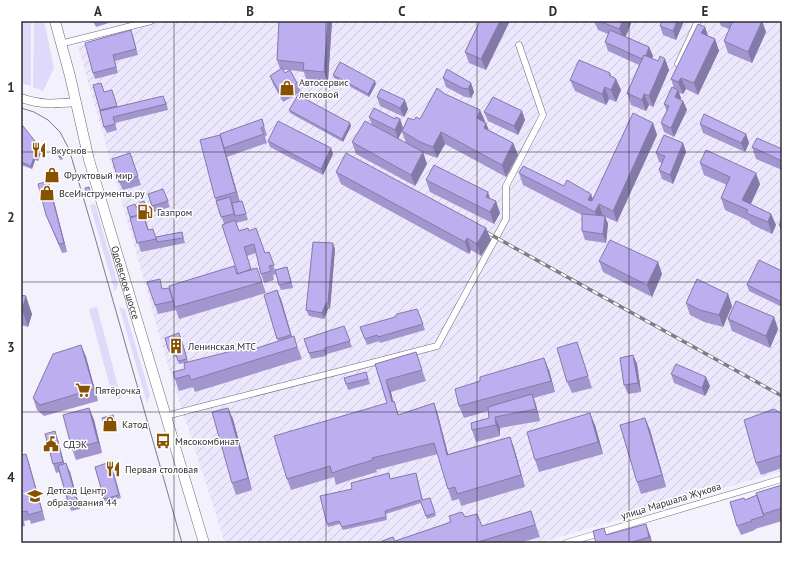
<svg xmlns="http://www.w3.org/2000/svg" width="803" height="564" font-family="'PT Sans',sans-serif">
<style>
.industrial{fill:url(#industrial-furrows)}
.grass{fill:#dfd9fa}
.lines{fill:none;stroke-linecap:round;stroke-linejoin:round}
.minor-casing{stroke:#6d6a7a;stroke-width:7}
.tertiary-casing{stroke:#6d6a7a;stroke-width:9}
.primary-casing{stroke:#6d6a7a;stroke-width:11}
.minor{stroke:#fff;stroke-width:6}
.tertiary{stroke:#fff;stroke-width:8}
.primary{stroke:#fff;stroke-width:10}
.tram{stroke:#7e7c84;stroke-width:1}
.rail-casing{stroke:#7e7c84;stroke-width:3.5}
.rail{stroke:#fff;stroke-width:2;stroke-dasharray:6;stroke-linecap:butt}
.wall{fill:#a396ce;fill-rule:evenodd}
.shaded-wall{fill:#847aa8}
.building{fill:#bdaef0;stroke:#847aa8}
.grid{fill:none;stroke:#2f2e34;stroke-width:1;stroke-opacity:0.55}
.labels{text-anchor:middle;dominant-baseline:central;stroke-width:3;stroke-linejoin:round;paint-order:stroke}
.poi-label{font-size:10px;fill:#2f2e34;stroke:#fff;text-anchor:start}
.street-label{font-size:10px;fill:#2f2e34;stroke:#fff}
.neatline{fill:none;stroke:#2f2e34;stroke-width:1.5}
.grid-label{font-size:13px;text-anchor:middle;font-weight:bold;fill:#2f2e34}
</style>
<defs>
<pattern id="industrial-furrows" width="10" height="10" patternUnits="userSpaceOnUse"><rect width="10" height="10" fill="#ebe7fc"/><path d="M-1 1l2-2M0 10L10 0M9 11l2-2" fill="none" stroke="#cac6d9"/></pattern>
</defs>
<rect width="100%" height="100%" fill="#f3f1fc"/>
<path class="industrial" d="M160,21h622v450l-243,72h-314l-57,-177 -90,-320z"/>
<path class="grass" d="M21,21h10v65l-10,-3z
M34,21h10l10,47 -11,23 -10,-4z
M95,204l23,80 -3,8 -25,-87z
M119,306l6,4 25,85 -3,8z
M97,307l24,91 -2,1 -5,-1 -2,-4 -23,-85z"/>
<g class="lines">
<g class="minor-casing">
<path id="minor" d="M60,44l91,-23
M678,64l20,-43
M166,416l271,-70 69,-127v-33l37,-71 -24,-70
M566,543l216,-64"/>
</g>
<g class="tertiary-casing">
<path id="tertiary" d="M21,98c20,7 33,6 54,4"/>
</g>
<g class="primary-casing">
<g id="primary">
<path id="s1" d="M55,21l15,55 19,84 115,383"/>
</g>
</g>
<use href="#minor" class="minor"/>
<use href="#tertiary" class="tertiary"/>
<use href="#primary" class="primary"/>
<path class="tram" d="M21,108l13,4 14,8 12,12 9,17 25,85 88,309"/>
<g class="rail-casing">
<path id="rail" d="M477,227l305,169"/>
</g>
<use href="#rail" class="rail"/>
</g>
<path class="wall" d="M91,21h20l1,1 -16,5 -2,-4h-2z
M279,21h53l-4,60 -22,-2 -2,-7 -14,-2 7,13 4,9 -18,10 -10,-18 -3,-8 10,-7 -3,-9zM283,70h6l-4,3z
M480,21l6,49 -17,-7 -4,-11z
M594,21h38l-7,16 24,10 4,9 -1,2 6,3 7,-2 4,11 -16,37 -4,-2 -3,6 -15,-6 -4,-12 12,-28 -31,-14 -3,-9 3,-8 -10,-4z
M684,21l-8,19 -13,-5 -3,-9z
M719,21h43l4,11 -14,31 -24,-10 -4,-12 5,-12 -8,-3z
M705,27l3,9 7,3 4,12 -21,44 -12,-6 -3,5 -4,-1 2,5v2l2,1 4,9 -13,27 -10,-5 -3,-9 6,-11 -3,-8 10,-16 -3,-9z
M133,36l5,19 -23,6 3,12 -23,6 -2,-6z
M333,75l43,9 -7,13 -35,-19z
M611,76l5,3 5,11 -5,12 -7,-3 -3,6 -31,-14 -5,-11z
M443,78l28,5 3,9 -3,6 -6,-1 -19,-10z
M93,85l11,7 8,-2 5,17 49,-6 2,9 -53,13 2,7 -10,3 -3,-6z
M445,94l40,27 -1,1 2,1 3,7 24,13 5,12 -12,22 -61,-33 -8,14 -14,-5 4,11 -12,22 -59,-32 -4,-12 20,-17 -3,-8 31,2 3,9 11,-8 6,-1zM402,132l4,11 -8,-4z
M377,97l31,12 -4,8 -24,-11z
M289,110l61,13 1,3 -8,16 -53,-29z
M522,111l3,9 -7,15 -30,-14 -4,-9z
M262,119l5,16 -2,2 2,6 -40,14 13,45 4,5 4,13 -12,3 3,8h10l16,22 4,-1 6,18 12,-3 2,6 4,15 -12,2 -2,-5 -3,-11 -3,1 1,5 -10,3 -3,-9 -5,-21 -9,3 4,13 6,-1 9,25 -87,26 -3,-9 -18,4 -3,-9 8,-16 75,-15 -14,-50 -9,-26 5,-63z
M653,123l4,12 -40,87 -12,-5 3,7 -2,19 -21,-3 -3,-9v-16l-59,-30 -4,-12 45,13 29,14z
M700,124l46,10 3,9 -4,9 -42,-19z
M21,125l18,23v1h1l1,3 -3,9 -3,-1 -3,9 -11,-4z
M268,141l63,7 2,6 -10,21 -53,-28z
M683,143l3,9 -13,32 -11,-5 -3,-9 3,-7 -3,-1 -3,-9z
M752,147l30,2v21l-26,-11z
M61,152l2,7 -3,1 -2,-7z
M130,153l11,32 -18,5 -4,-8z
M700,163l60,21 -9,20 20,10 5,11 -4,9 -21,-10 -2,-3 -24,-11 -4,-12 6,-13 -23,-10z
M54,169l2,7 -7,2 -2,-6z
M336,172l150,56 5,12 -10,16 -10,-6 -2,4 -128,-70z
M426,180l64,19 10,14 -6,11 -64,-32z
M48,181l3,9 16,62 -5,1 -16,-38z
M89,187l2,7 -4,2 -2,-8z
M163,189l7,18 -16,5 -6,-18z
M144,201l4,13 -4,1 5,15 7,7 26,-5 3,11 -44,9 -11,-34 6,-11 4,-1z
M782,219v13l-3,-7z
M335,249l-5,60h-2l-4,10 -15,-3 -3,-6z
M599,261l59,1 4,12 -10,23 -49,-25z
M782,271v36l-33,-16 -2,-6z
M728,294l4,12 -9,21 -19,-5 -14,-7 -4,-12z
M21,295l11,19 -4,13 -7,-2z
M264,295l17,4 11,38 6,11 4,11 -107,33 -2,-5 -14,4 -4,-12 70,-27 33,-11z
M774,317l4,12 -8,19 -38,-17 -4,-12z
M423,324l2,6 -45,13 -1,-2 -12,4 -7,-18z
M344,326l8,21 -25,7 -1,2 -15,3 -7,-20z
M181,336l7,26 -9,2 -2,-6 -8,-6 -1,-3z
M577,342l15,46 -20,5 -5,-11z
M81,345l5,12 12,44 -54,15 -7,-6 -4,-12z
M633,355l4,9 4,28 -13,2 -4,-9z
M375,364h45l6,17 -35,11 2,10 6,13 35,-12 4,12 10,39 62,-17 4,11 11,39 -64,19 -2,-7 -7,2 -4,-12 -10,-35 -62,16 1,2 -27,8 -14,5 -2,-8 -43,13 -4,-11 100,-76z
M549,370l6,22 -21,6 2,7 4,16 -40,7v8l-24,6 -4,-12 17,-12 -1,-7 -24,7 -5,-12z
M366,372l4,12 -22,6 -4,-12z
M671,374l39,12 -5,10 -31,-13z
M89,408l5,12 8,33 -26,7 -4,-11z
M782,414v54l-21,7 -5,-12z
M113,415l4,11 -11,3 -4,-11z
M645,418l5,12 16,57 -25,7 -4,-12z
M233,419l19,71 -16,5 -4,-12z
M595,425l8,29 -64,18 -4,-12z
M58,440l6,24 6,8 10,37 -9,2 -3,-9 -9,-30 -3,1 -3,-9z
M26,454l3,9 16,57 -14,4 -1,-4 -6,1 1,5 -4,1v-72z
M112,465l9,33 -16,4 -1,-3z
M389,473l1,6 26,-6 7,27 7,-2 6,18 -9,3 -6,-16 -35,11 1,6 -44,10 -3,-6 -12,3 -1,-3 25,-35z
M782,485v36l-27,8v1l-14,5 -4,-9 8,-26 12,-5z
M531,511l9,26 -21,6h-136l12,-2 70,-24 17,9z
M604,528l2,7h44l2,8h-56z"/>
<path class="shaded-wall" d="M328,21h4l-4,60 -4,-9z
M500,21h10l-24,49 -5,-11z
M623,21h9l-8,20 -5,-12z
M677,21h7l-8,19 -3,-9z
M762,21l4,11 -14,31 -4,-11z
M705,27l4,12 -8,-6z
M715,39l4,12 -21,44 -4,-12z
M649,47l4,9 -6,12 -3,-8z
M665,59l4,11 -16,37 -4,-11z
M610,73l4,12 2,-6 5,11 -5,12 -5,-12 -2,-15z
M681,78l5,11 -3,5 -5,-12z
M375,81l1,3 -7,13 -1,-3z
M471,83l3,9 -3,6 -3,-9z
M605,87l4,12 -3,6 -4,-11z
M678,90l3,8 -3,8 -3,-9z
M644,94l5,11 -3,6 -4,-11z
M405,100l3,9 -4,8 -4,-9z
M683,101l4,9 -13,27 -3,-9z
M480,110l5,11 -4,9 -4,-12z
M522,111l3,9 -7,15 -4,-9z
M400,119l3,9 -5,11 -3,-9z
M350,123l1,3 -8,16 -1,-3z
M486,123l4,12 -6,-7z
M653,123l4,12 -40,87 -4,-11z
M441,132l4,12 -8,14 -4,-11z
M746,134l3,9 -4,9 -4,-9z
M220,135l7,22 13,47 -4,-12z
M513,143l5,12 -12,22 -4,-12z
M683,143l3,9 -13,32 -3,-9z
M331,148l2,6 -10,21 -2,-6z
M40,149l1,3 -3,9 -1,-3z
M423,152l4,12 -12,22 -4,-11z
M34,157l1,3 -3,9 -1,-3z
M756,173l4,11 -12,26 -6,-10z
M48,181l3,9 16,62 -3,-9z
M488,192l4,12 -6,-7z
M591,194l4,11 -7,-5z
M496,201l4,12 -6,11 -4,-12z
M599,204l4,12 -4,8 -4,-12z
M771,214l5,11 -4,9 -4,-12z
M605,216l3,8 -2,19 -3,-9z
M486,228l5,12 -10,16 -4,-12z
M467,238l4,12 -2,4 -4,-12z
M333,243l2,6 -5,60 -2,-6z
M658,262l4,12 -10,23 -5,-12z
M287,267l2,6 4,15 -2,-6z
M277,290l4,9 13,45 -3,-9z
M728,294l4,12 -9,21 -4,-12z
M26,296l6,18 -4,13 -6,-17z
M326,303l2,6 -4,10 -2,-6z
M774,317l4,12 -8,19 -4,-12z
M81,345l5,12 12,44 -4,-12z
M325,348l2,6 -1,2 -2,-6z
M633,355l4,9 4,28 -3,-9z
M544,358l5,12 6,22 -4,-11z
M706,377l4,9 -5,10 -3,-8z
M386,380l5,12 5,22 -4,-12z
M532,394l4,11 4,16 -4,-12z
M434,403l4,12 13,51 -4,-11z
M89,408l5,12 8,33 -4,-11z
M228,408l5,11 19,71 -4,-12z
M590,413l5,12 8,29 -5,-12z
M495,417l5,11v8l-4,-11z
M645,418l5,12 16,57 -4,-12z
M55,431l3,9 8,30 -3,-8z
M510,437l4,11 11,39 -4,-12z
M26,454l3,9 16,57 -3,-9z
M66,463l4,9 10,37 -3,-9z
M646,524l4,11 2,8 -3,-6z"/>
<path class="building" d="M279,21h49l-4,51 -21,-2 1,-7 -27,-3z
M480,21h20l-19,38 -16,-7z
M599,21h24l-4,8z
M662,21h15l-4,10 -13,-5z
M733,21h29l-14,31 -24,-11z
M698,24l7,3 -4,6 14,6 -21,44 -13,-5 -3,4 -7,-3z
M131,30l5,19 -23,6 3,12 -23,6 -8,-30z
M610,30l39,17 -3,9 -2,-1 -2,4 -37,-17z
M644,55l14,6 2,-5 5,3 -16,37 -5,-2 -2,6 -15,-7z
M579,60l31,13 -1,2 7,4 -5,11 -6,-3 -3,7 -32,-14z
M340,62l35,19 -7,13 -35,-19z
M282,68l3,5 5,-3 7,13 -17,10 -10,-17z
M447,69l24,14 -3,6 -6,-1 -19,-10z
M101,83l3,9 8,-2 5,16 -17,4 -7,-25z
M672,87l6,3 -3,7 8,4 -12,27 -10,-5 8,-17 -5,-2z
M437,88l8,6 35,16 -3,8 9,5 -2,5 29,15 -11,22 -61,-33 -8,15 -13,-5 -18,-11 6,-13 6,2 2,-3 4,2z
M381,89l24,11 -5,8 -23,-11z
M298,95l52,28 -8,16 -53,-29z
M163,96l3,8 -53,13 2,7 -11,3 -4,-16z
M493,97l29,14 -8,15 -30,-14z
M374,108l21,11 1,-2 4,2 -5,11 -26,-13z
M633,113l20,10 -40,88 -14,-7 -4,8 -76,-39 4,-7 41,20 3,-6 24,14 -3,6 4,1z
M704,114l42,20 -5,9 -41,-19z
M262,119l2,7 -3,2 3,6 -40,14 -4,-14z
M278,121l53,27 -10,21 -53,-28z
M365,121l58,31 -12,23 -59,-33z
M21,125l2,1 15,19 -1,3 3,1 -3,9 -3,-1 -3,9 -10,-4z
M220,135l16,57 -21,6 -15,-58z
M664,135l19,8 -13,32 -11,-5 6,-14 -9,-3z
M757,138l25,11v12l-30,-14z
M706,150l50,23 -14,27 29,14 -3,8 -22,-9 2,-3 -27,-12 9,-21 -30,-14z
M61,152l1,4 -3,1 -1,-4z
M130,153l8,23 -19,6 -7,-23z
M346,153l140,75 -9,16 -10,-6 -2,4 -129,-70z
M434,165l54,27 -2,5 10,4 -6,11 -64,-32z
M54,169l1,4 -7,2 -1,-3z
M48,181l16,62 -5,1 -13,-29 -8,-31z
M89,187l1,4 -4,2 -1,-5z
M163,189l5,12 -16,5 -4,-12z
M230,197l4,17 -13,3 -5,-16z
M144,201l3,10 -10,2 1,2 -8,2 -3,-10 8,-3 1,3 4,-1 -1,-3z
M242,201l4,13 -11,2 -3,-13z
M143,214l5,16 5,-1 3,10 -19,4 -7,-25z
M582,214l23,2 -2,18 -21,-3z
M782,219v7l-3,-1z
M235,220l4,11 9,-3 1,3 7,-3 9,25 4,-1 5,13 -5,1 2,5 -10,3 -7,-30 -10,3 7,22 -13,5 -16,-49z
M182,232l1,6 -26,4 -1,-5z
M610,240l48,22 -11,23 -48,-24z
M313,242l20,1 -5,60h-2l-4,10 -16,-3z
M759,260l23,11v31l-35,-17z
M234,266l3,8 20,-6 5,14 -87,25 -6,-21z
M287,267l4,15 -12,3 -4,-15z
M160,279l2,10 7,-1 4,13 -18,4 -8,-23z
M697,279l31,15 -9,21 -19,-5 -14,-7z
M277,290l14,45 -14,4 -13,-44z
M21,295l5,1 -4,14h-1z
M736,301l38,16 -8,19 -38,-17z
M417,309l6,15 -45,13 -1,-2 -12,4 -5,-12 35,-10 2,-3z
M344,326l6,15 -25,7 -1,2 -15,3 -5,-14z
M179,333l8,26 -9,2 -2,-6 -8,-6 -3,-11z
M294,336l3,11 -106,33 -2,-5 -14,4 -2,-7 12,-3 -1,-6 60,-15 1,4z
M577,342l11,34 -21,6 -10,-34z
M81,345l13,44 -54,16 -7,-7 20,-44z
M416,352l6,18 -36,10 6,22 2,-1 4,14 36,-12 13,52 63,-18 11,38 -64,19 -2,-7 -7,2 -14,-46 -62,15 1,2 -27,8 -14,5 -2,-7 -43,13 -13,-43 113,-33 -12,-39z
M633,355l5,28 -14,2 -4,-27z
M544,358l7,23 -92,25 -4,-17 25,-8v-4z
M676,364l30,13 -4,11 -31,-14z
M366,372l2,7 -22,5 -2,-6z
M532,394l4,15 -41,8 1,8 -24,5 -1,-7 18,-5 -1,-11z
M89,408l9,34 -26,7 -9,-34z
M228,408l20,70 -16,5 -20,-71z
M774,409l8,5v41l-26,8 -12,-43z
M590,413l8,29 -63,18 -8,-28z
M113,415l2,8 -10,3 -3,-8z
M645,418l17,57 -25,7 -17,-57z
M55,431l8,31 -10,2 -8,-30z
M26,454l16,57 -14,4 -1,-4 -6,1v-57z
M110,462l9,33 -15,4 -9,-32z
M66,463l11,37 -9,2 -10,-36z
M389,473l1,6 26,-6 6,27 8,-2 5,15 -9,3 -6,-16 -35,11 1,6 -44,10 -3,-6 -12,3 -7,-28 32,-7 -1,-6z
M782,485v23l-19,6 -7,-21z
M757,495l7,21 -13,4 1,1 -15,5 -7,-24 14,-4 1,2z
M531,511l4,14 -61,18h-91l-1,-2 11,-4 2,4 56,-19 -2,-6 13,-4 3,5 12,-3 5,12z
M646,524l3,13 -20,6h-33l-3,-12 11,-3 2,7z"/>
<path class="grid" d="M174,21v522M326,21v522M477,21v522M629,21v522M21,152h761M21,282h761M21,412h761"/>
<defs>
<g id="shop-bare" transform="scale(1.2)"><path d="M-5-2.5h2.3a2.7 3.5 0 0 1 5.4 0H5L5.5 6h-11ZM-1.5-2.5h3a1.5 2.3 0 0 0-3 0Z" fill="#875100" stroke="#fff" stroke-width="2.5" paint-order="stroke"/></g>
<g id="restaurant-bare" transform="scale(1.2)"><path d="M-5-6h1v4h1v-4h1v4h1v-4h1v5L-1.5 .5V6h-2V.5L-5-1ZM5-6V6H3V1.5H1.5Q1.5-4 5-6Z" fill="#875100" stroke="#fff" stroke-width="2.5" paint-order="stroke"/></g>
<g id="fuel-bare" transform="scale(1.2)"><path d="M-5.5-6h7V0h2V4h1.3V-2.5L3-4.5l.8-.8L6-3V5H2.5V1h-1V6h-7ZM-4.2-4.7v3.2H.2V-4.7Z" fill="#875100" stroke="#fff" stroke-width="2.5" paint-order="stroke"/></g>
<g id="building-bare" transform="scale(1.2)"><path d="M-4-6H4V6H1V3H-1V6H-4ZM-2.5-4.3h1.7v1.8h-1.7ZM.8-4.3h1.7v1.8H.8ZM-2.5-1h1.7V.8h-1.7ZM.8-1h1.7V.8H.8Z" fill="#875100" stroke="#fff" stroke-width="2.5" paint-order="stroke"/></g>
<g id="supermarket-bare" transform="scale(1.2)"><path d="M-6-5.5h2.5l.6 2H6L4.5 2H-2.5L-4.4-4H-6ZM-1.5 3.2a1.3 1.3 0 1 0 .1 0ZM3 3.2a1.3 1.3 0 1 0 .1 0Z" fill="#875100" stroke="#fff" stroke-width="2.5" paint-order="stroke"/></g>
<g id="bus-bare" transform="scale(1.2)"><path d="M-5-6H5V4H4V6H2V4H-2V6H-4V4H-5ZM-3.5-4V0h7V-4ZM-3.5 1.2v1.5H-2V1.2ZM2 1.2v1.5H3.5V1.2Z" fill="#875100" stroke="#fff" stroke-width="2.5" paint-order="stroke"/></g>
<g id="civic-bare" transform="scale(1.2)"><path d="M-.6-6.5H3V-4.5H.6V-3L4-1V1h2V6H-6V1h2V-1L-.6-3ZM-1.2 2.5V6h2.4V2.5Z" fill="#875100" stroke="#fff" stroke-width="2.5" paint-order="stroke"/></g>
<g id="school-bare" transform="scale(1.2)"><path d="M0-5L7-2L0 1L-7-2ZM-4 1L0 2.5L4 1V4Q0 6-4 4Z" fill="#875100" stroke="#fff" stroke-width="2.5" paint-order="stroke"/></g>
</defs>
<g fill-rule="evenodd">
<use href="#shop-bare" x="287" y="88"/>
<use href="#restaurant-bare" x="39" y="150"/>
<use href="#shop-bare" x="52" y="175"/>
<use href="#shop-bare" x="47" y="193"/>
<use href="#fuel-bare" x="145" y="212"/>
<use href="#building-bare" x="176" y="346"/>
<use href="#supermarket-bare" x="83" y="390"/>
<use href="#shop-bare" x="110" y="424"/>
<use href="#bus-bare" x="163" y="441"/>
<use href="#civic-bare" x="51" y="444"/>
<use href="#restaurant-bare" x="113" y="469"/>
<use href="#school-bare" x="35" y="496"/>
</g>
<g class="labels">
<g class="poi-label">
<text x="299" y="82">Автосервис<tspan x="299" dy="12">легковой</tspan></text>
<text x="51" y="150">Вкуснов</text>
<text x="64" y="175">Фруктовый мир</text>
<text x="59" y="193">ВсеИнструменты.ру</text>
<text x="157" y="212">Газпром</text>
<text x="188" y="346">Ленинская МТС</text>
<text x="95" y="390">Пятёрочка</text>
<text x="122" y="424">Катод</text>
<text x="175" y="441">Мясокомбинат</text>
<text x="63" y="444">СДЭК</text>
<text x="125" y="469">Первая столовая</text>
<text x="47" y="490">Детсад Центр<tspan x="47" dy="12">образования 44</tspan></text>
</g>
<g class="street-label">
<text stroke="none"><textPath href="#s1" startOffset="271">Одоевское шоссе</textPath></text>
<text transform="translate(671 501) rotate(-17)">улица Маршала Жукова</text>
</g>
</g>
<rect width="803" height="564" fill="none" stroke="#ffffff" stroke-width="44"/>
<rect x="22" y="22" width="759" height="520" class="neatline"/>
<g class="grid-label">
<text x="98" y="16">A</text>
<text x="250" y="16">B</text>
<text x="402" y="16">C</text>
<text x="553" y="16">D</text>
<text x="705" y="16">E</text>
<text x="11" y="92">1</text>
<text x="11" y="222">2</text>
<text x="11" y="352">3</text>
<text x="11" y="482">4</text>
</g>
</svg>
